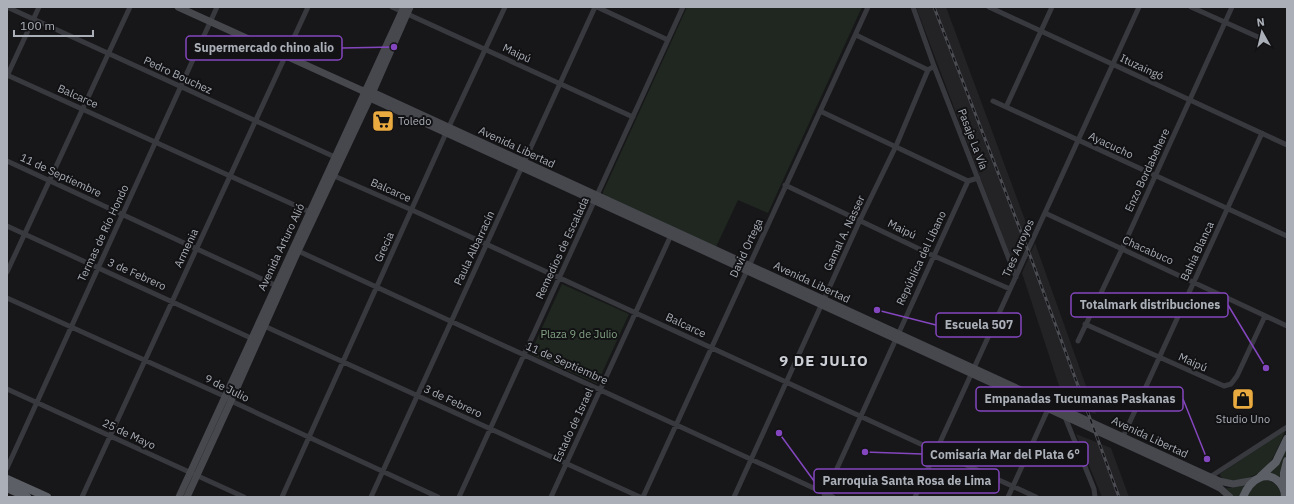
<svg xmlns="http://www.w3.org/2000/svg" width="1294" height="504" font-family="'IBM Plex Sans',sans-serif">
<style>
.built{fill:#232326}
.green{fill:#1f2720}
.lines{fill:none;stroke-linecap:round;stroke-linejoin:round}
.minor{stroke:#38393e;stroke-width:5}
.secondary{stroke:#46484e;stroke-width:7}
.trunk{stroke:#5c5f66;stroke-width:8}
.rail-casing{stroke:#4b4d53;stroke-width:3}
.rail{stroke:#121214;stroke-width:1.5;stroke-dasharray:4.5;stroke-linecap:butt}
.labels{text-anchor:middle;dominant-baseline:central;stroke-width:4;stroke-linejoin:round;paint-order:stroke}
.street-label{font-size:11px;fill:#aaafb8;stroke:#121214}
.poi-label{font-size:11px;fill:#aaafb8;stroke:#121214;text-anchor:start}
.park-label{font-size:11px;fill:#82a283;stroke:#121214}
.district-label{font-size:15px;font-weight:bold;letter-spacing:1px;fill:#cbced4;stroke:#121214}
.leader{fill:none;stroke:#8446be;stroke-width:1.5}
.callout-dot{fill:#8446be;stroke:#121214;stroke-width:1.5}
.callout{fill:#121214;stroke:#8446be;stroke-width:1.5}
.callout-label{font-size:12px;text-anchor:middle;font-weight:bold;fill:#aaafb8}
</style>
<rect width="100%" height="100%" fill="#171719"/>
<path class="built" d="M916,7h30l82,221 -16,33z
M1035,243l61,171 -20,-7 -13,-9 -41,-125z
M1076,434l35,14 18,49h-27z"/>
<path class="green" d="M687,7h175l-94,206 -30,-13 -22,47 -113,-52v-3z
M562,284l67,30 -32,70 -67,-30z
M1285,431c-11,27 -17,45 -48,49 -6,1 -14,1 -17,-5l1,-2z
M1287,446c0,10 -5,22 -7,33l-11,-5z
M1266,480c10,2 14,8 15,17h-34c4,-8 9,-15 19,-17z
M1246,485l-6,12h-6l-8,-9h6z"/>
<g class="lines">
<path class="minor" d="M7,7l330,151
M392,7l241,110
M597,7l71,33
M913,7l21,59 82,211
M989,7l298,138
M1191,7l67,30
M856,35l72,35
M7,75l305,138
M7,76l32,-69
M993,101l294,135
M1006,107l46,-100
M820,111l148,70 10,-3
M7,161l272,126
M332,175l80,35 624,287
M785,185l149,71 76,33
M1045,213l242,113
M7,226l246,113
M296,250l537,247
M7,272l123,-265
M7,298l217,98 7,5 207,96
M1085,324l139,62 7,-2 6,-8 28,-60
M262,325l378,172
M1078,341l44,-92 110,-242
M7,389l237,108
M1065,417l29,72 1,8
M1122,439l140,-306
M7,468l210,-461
M1210,477l77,-50
M82,497l226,-490
M282,497l164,-364 59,-126
M371,497l224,-490
M459,497l224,-490
M551,497l121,-264
M643,497l225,-490
M734,497l126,-277 36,-74 32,-76 6,-4
M824,497l144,-316
M915,497l224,-490
M1008,497l41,-90"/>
<path class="secondary" d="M178,7l183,83 11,2 847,389 14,3 22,-4
M361,90l9,8 838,384 12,6 10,9
M179,497l225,-490
M187,497l44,-96 67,-150 72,-153 40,-91"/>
<path class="trunk" d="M1260,477l16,-15 11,-23
M7,479l40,18
M7,488l20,9
M1284,489v-16l3,-12
M1243,497c3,-7 9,-16 16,-19 14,-6 26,6 26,19"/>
<g class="rail-casing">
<path id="rail" d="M934,7l94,243 91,247"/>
</g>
<use href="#rail" class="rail"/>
</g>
<defs>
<g id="supermarket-square" transform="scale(1.15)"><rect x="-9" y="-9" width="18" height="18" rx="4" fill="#e9aa3f" stroke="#121214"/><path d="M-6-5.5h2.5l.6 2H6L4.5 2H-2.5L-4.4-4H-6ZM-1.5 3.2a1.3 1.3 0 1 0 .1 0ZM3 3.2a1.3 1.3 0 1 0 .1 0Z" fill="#111"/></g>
<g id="shop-square" transform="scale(1.15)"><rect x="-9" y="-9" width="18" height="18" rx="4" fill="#e9aa3f" stroke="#121214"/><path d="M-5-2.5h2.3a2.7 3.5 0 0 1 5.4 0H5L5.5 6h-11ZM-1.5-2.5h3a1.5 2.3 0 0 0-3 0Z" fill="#111"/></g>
</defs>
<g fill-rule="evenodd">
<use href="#supermarket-square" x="383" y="121"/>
<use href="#shop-square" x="1243" y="399"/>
</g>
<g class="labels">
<g class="street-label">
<text transform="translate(517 53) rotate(25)">Maipú</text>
<text transform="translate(1142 67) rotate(25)">Ituzaingó</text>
<text transform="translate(178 75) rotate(25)">Pedro Bouchez</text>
<text transform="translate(78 96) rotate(24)">Balcarce</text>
<text transform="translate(973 139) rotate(69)">Pasaje La Vía</text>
<text transform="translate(1111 145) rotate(25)">Ayacucho</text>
<text transform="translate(517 147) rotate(25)">Avenida Libertad</text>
<text transform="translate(1147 170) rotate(-65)">Enzo Bordabehere</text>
<text transform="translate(61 175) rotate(25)">11 de Septiembre</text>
<text transform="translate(391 190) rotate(24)">Balcarce</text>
<text transform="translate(902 229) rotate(26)">Maipú</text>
<text transform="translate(103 233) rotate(-65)">Termas de Río Hondo</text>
<text transform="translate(844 233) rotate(-65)">Gamal A. Nasser</text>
<text transform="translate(281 247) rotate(-65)">Avenida Arturo Alió</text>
<text transform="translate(384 247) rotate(-65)">Grecia</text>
<text transform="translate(186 248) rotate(-65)">Armenia</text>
<text transform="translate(474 248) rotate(-65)">Paula Albarracín</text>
<text transform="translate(562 248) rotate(-65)">Remedios de Escalada</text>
<text transform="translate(746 248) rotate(-65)">David Ortega</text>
<text transform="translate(1018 248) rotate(-66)">Tres Arroyos</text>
<text transform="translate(1148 250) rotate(24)">Chacabuco</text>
<text transform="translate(1197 251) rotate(-65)">Bahía Blanca</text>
<text transform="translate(921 258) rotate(-65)">República del Líbano</text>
<text transform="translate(137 274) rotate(24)">3 de Febrero</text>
<text transform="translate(812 282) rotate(25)">Avenida Libertad</text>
<text transform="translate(686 325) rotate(25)">Balcarce</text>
<text transform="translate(1193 362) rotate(24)">Maipú</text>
<text transform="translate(567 363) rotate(24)">11 de Septiembre</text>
<text transform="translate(227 388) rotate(26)">9 de Julio</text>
<text transform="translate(453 401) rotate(25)">3 de Febrero</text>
<text transform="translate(573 425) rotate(-65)">Estado de Israel</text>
<text transform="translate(129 434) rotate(25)">25 de Mayo</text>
<text transform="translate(1150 437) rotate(25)">Avenida Libertad</text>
</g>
<g class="poi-label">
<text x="398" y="121">Toledo</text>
<text x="1243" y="419" text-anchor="middle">Studio Uno</text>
</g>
<g class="park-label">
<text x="579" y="334">Plaza 9 de Julio</text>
</g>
<g class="district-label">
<text x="824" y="360">9 DE JULIO</text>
</g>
</g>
<path class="leader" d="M394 47L342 48M1266 368L1228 305M877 310L936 325M1207 459L1183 399M865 452L922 454M779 433L814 481"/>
<g class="callout-dot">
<circle cx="394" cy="47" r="4"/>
<circle cx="1266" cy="368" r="4"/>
<circle cx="877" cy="310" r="4"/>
<circle cx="1207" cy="459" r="4"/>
<circle cx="865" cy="452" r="4"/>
<circle cx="779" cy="433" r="4"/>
</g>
<g class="callout">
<rect x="186" y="36" width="156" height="24" rx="4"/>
<rect x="1071" y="293" width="157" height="24" rx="4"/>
<rect x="936" y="313" width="85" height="24" rx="4"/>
<rect x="976" y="387" width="207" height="24" rx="4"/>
<rect x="922" y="442" width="166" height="24" rx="4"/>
<rect x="814" y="469" width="185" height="24" rx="4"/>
</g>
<g class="callout-label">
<text x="264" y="52">Supermercado chino alio</text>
<text x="1150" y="309">Totalmark distribuciones</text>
<text x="979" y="329">Escuela 507</text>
<text x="1080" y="403">Empanadas Tucumanas Paskanas</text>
<text x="1005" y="459">Comisaría Mar del Plata 6°</text>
<text x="907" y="485">Parroquia Santa Rosa de Lima</text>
</g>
<rect width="1294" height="504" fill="none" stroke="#aaafb8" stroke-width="16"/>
<g transform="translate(1262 32) rotate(352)" stroke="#121214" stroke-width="3" paint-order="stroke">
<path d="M0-3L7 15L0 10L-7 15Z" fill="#aaafb8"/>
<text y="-6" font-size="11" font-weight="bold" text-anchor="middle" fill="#aaafb8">N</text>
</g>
<path d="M14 30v6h79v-6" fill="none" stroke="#aaafb8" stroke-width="2"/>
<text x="20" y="30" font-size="12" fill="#aaafb8" stroke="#121214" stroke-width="3" paint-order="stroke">100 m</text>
</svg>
